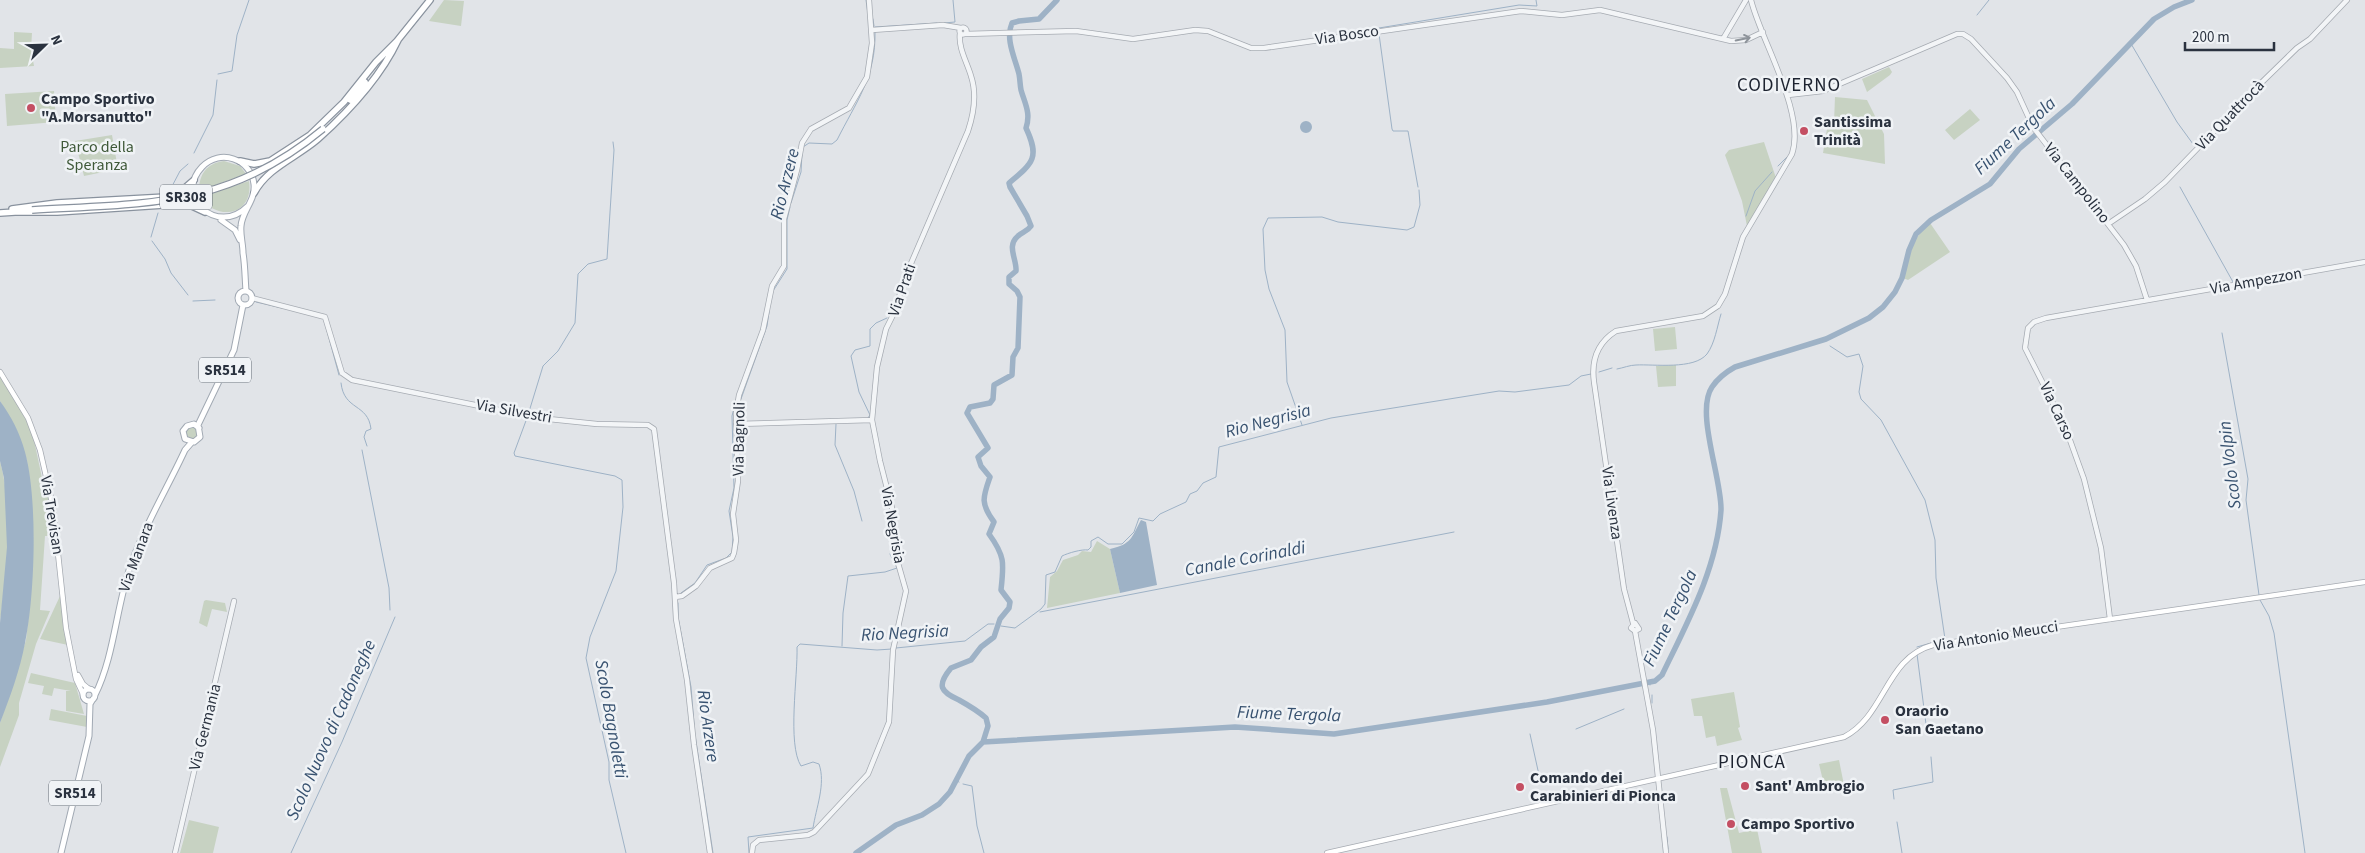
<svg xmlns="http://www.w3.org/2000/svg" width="2365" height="853" font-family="'Source Sans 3',sans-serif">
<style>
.green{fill:#c7d2c2}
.water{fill:#9eb2c6}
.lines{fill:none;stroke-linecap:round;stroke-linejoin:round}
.stream{stroke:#9eb2c6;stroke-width:1}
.river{stroke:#9eb2c6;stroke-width:5.5}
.tertiary-casing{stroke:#a6abb2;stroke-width:6}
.secondary-casing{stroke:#a6abb2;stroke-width:6}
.primary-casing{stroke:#a1a9b3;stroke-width:7}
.trunk-casing{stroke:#89929e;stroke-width:8}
.tertiary{stroke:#f3f5f7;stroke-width:4.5}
.secondary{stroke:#fff;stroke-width:4.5}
.primary{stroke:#fff;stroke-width:5}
.trunk{stroke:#fff;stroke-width:5.5}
.trunk-bridge-casing{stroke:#89929e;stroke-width:8;stroke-linecap:butt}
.trunk-bridge{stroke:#fff;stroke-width:5.5}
.oneway{stroke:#8e949b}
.poi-dot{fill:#c44f63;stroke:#f0f3f6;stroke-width:2}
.labels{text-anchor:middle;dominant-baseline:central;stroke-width:5;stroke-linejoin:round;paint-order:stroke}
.shield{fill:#f0f3f6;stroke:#656c76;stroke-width:1}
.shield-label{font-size:15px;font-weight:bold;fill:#2a323f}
.street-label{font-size:16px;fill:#2a323f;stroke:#f0f3f6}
.poi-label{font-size:16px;font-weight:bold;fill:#2a323f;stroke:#f0f3f6;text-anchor:start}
.park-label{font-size:16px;fill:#3f5939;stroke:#f0f3f6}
.water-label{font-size:18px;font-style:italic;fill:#385270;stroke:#f0f3f6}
.quarter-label{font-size:19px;letter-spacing:1px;fill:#1d2330;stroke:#f0f3f6}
</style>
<rect width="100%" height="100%" fill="#e1e4e8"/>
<path class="green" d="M444,0l20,1 -3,25 -32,-5z
M14,32l18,1 -1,16 3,17 -34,2v-20l14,1z
M1889,67l3,5 -2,3 -23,17 -5,-13z
M54,91l2,31 -49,4 -2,-32z
M1835,97l32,3 17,34 1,30 -62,-11 5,-30h6z
M1970,109l10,11 -26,20 -9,-10z
M112,135l6,34 -34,7 -9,-35z
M1764,142l12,36 -29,48 -5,-25 -17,-46 4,-5z
M224,161l16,5 6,8 -47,17c0,-17 8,-28 25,-30z
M249,181c5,33 -30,42 -49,16z
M1930,223l20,29 -42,28 -5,-2c6,-24 8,-38 27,-55z
M1675,327l2,22 -22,2 -2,-22z
M1676,365v21l-18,1 -2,-21z
M0,373l27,48 7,19 8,38 4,6 4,15 4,37h-9l-5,74 10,1 -14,33 -17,59v12l-19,52v-44l26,-83 5,-46 1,-53 -5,-80 -10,-30 -17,-30z
M192,426l5,2 1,8 -5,4 -8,-4 1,-7z
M0,461c14,51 6,110 0,162z
M1097,541l13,8 10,44 -73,15 3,-31 7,-6 6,-11 15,-5 4,-4 9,1z
M60,596l8,49 -28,-6z
M206,600l19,3 2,9 -15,-3 -5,18 -8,-4 5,-22z
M31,673l44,10 9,31 -18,-3v-20h5l-17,-3 -2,8 -10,-2 2,-8 -16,-3z
M1734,692l6,35 -2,1 4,12 -25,6 -2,-10 -9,2 -4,-22h-8l-3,-17z
M51,709l36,7v11l-38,-7z
M1839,760l5,25 -19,4 -6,-25z
M1720,788h7l12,45 18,-4 5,24h-30z
M189,820l30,7 -6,26h-33z"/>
<path class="water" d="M1300 127a6 6 0 1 1 12 0a6 6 0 1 1-12 0Z
M0,401c11,15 20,32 25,51 13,47 10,143 0,191 -5,27 -15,54 -25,80v-100l7,-76 -3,-69 -4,-17z
M1141,520l5,2 11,63 -37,8 -10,-44c22,-5 21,-11 31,-29z"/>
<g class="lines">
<path class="stream" d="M866,0l2,14
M1977,15l12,-15
M873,19l1,7
M944,23l11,-1 -2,-22
M875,27l62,-4
M1379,28l140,-23 18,1 -1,-6
M1379,34l13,95 1,2h15l10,56
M2130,42l47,80 16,22
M218,74l14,-3 5,-36 12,-35
M803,147l6,-4 23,1 5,-4c19,-38 39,-63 38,-108
M194,153l19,-38 4,-35
M1778,166l9,-9
M2180,187l53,95
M169,192l11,-21 8,-7
M791,203l10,-31 1,-19
M1746,216l9,-25 17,-19
M151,237l7,-24
M152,241l13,18 6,14 17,22
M773,291l14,-22v-49l3,-13
M193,301l22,-1
M256,302l26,6
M326,327l13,48
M2222,333l26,146 -2,21 13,95
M1826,339l1,1
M1830,346l17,11 12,-3 4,12 -4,26 2,7 20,21 44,80 10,40 1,38 9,61 -28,8
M1617,369c6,-1 13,-4 19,-4 18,-1 58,5 71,-11 8,-11 10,-27 14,-40
M1599,372l13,-4
M341,383c3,28 27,20 30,46l-5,2 -2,6 3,9
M741,399l26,-73 2,-14
M528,415l15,-49 15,-15 17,-28 3,-49 10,-10 19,-5 7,-109 -1,-8
M527,418l-13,35 1,3 100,20 7,4 1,27 -7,64 -26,66 -4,21 23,104v18l17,73
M868,418l2,-3 -11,-23 -8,-36 4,-6 15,-4v-17l6,-6 11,-5
M836,424l-1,21 19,46 8,30
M1302,425l-15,-43 -2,-52 -16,-41 -4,-19 -2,-41 5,-11 54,-1 16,5 69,8 7,-3 6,-22 -1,-15
M362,450l27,138 1,22
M681,593l14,-10 12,-18 19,-7 6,-6 1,-15 -4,-26 5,-23 -2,-72 4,-16
M2260,600l9,16 5,17 31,220
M678,603v14l13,70 3,37
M1040,612l414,-80
M1001,626l14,2 26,-19 4,-5 1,-29 9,-3 7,-16c6,-3 20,-7 26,-6l3,-3v-6l7,-4 10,7h14l12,-12 5,-14 14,3 7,-7 26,-12 4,-8 7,-3 6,-8 13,-6 3,-30 112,-29 168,-27 16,1 54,-7 12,-9 10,-2
M842,646l1,-33 5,-37 37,-4 12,-4 -7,-14
M896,648l69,-7 23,-17h6
M1917,654l10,78
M1650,683v2
M1652,703v-8
M1576,729l48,-20
M1530,734l9,41
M695,735l18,118
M957,781l2,1
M963,784l9,2 5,40 7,27
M1894,799l-1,-9 40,-8 -2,-25
M1897,822l5,31
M1667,837l1,12
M291,853l51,-111 53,-125
M749,853l-1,-16 65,-9c3,-20 13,-44 6,-64l-6,-2 -12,4c-14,-22 -3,-90 -4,-119l3,-3 77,6 15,-1"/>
<path class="river" d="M983,742l5,-16 -2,-8c-8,-7 -18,-13 -27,-18 -18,-8 -23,-14 -8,-32l20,-8 10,-13 13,-10 6,-18 9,-11 1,-6 -9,-12c3,-27 4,-34 -12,-56l5,-12c-14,-19 -11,-25 -4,-45l-9,-11 -3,-9 10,-9 -21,-35 3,-6 20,-4 3,-4 1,-14 18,-10 1,-18 5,-9 2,-51 -3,-6 -8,-7v-7l7,-6c1,-12 -10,-25 2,-35 4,-4 9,-4 13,-10l-4,-10 -17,-29 -1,-4c24,-20 31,-25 17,-55 5,-15 -1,-24 -5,-38 -1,-5 -1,-11 -2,-16 -4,-16 -14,-35 -7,-51l7,-2 20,-2 18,-19
M856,853l40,-28 26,-10 17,-11 11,-12 19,-36 14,-14 252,-15 99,7 213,-32 108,-21 7,-6c25,-52 55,-106 59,-165 1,-31 -26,-98 -9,-123 6,-9 14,-15 23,-20l91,-28 43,-21 14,-11 12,-15 7,-14 7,-28 7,-16 15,-14 59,-36 29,-35 53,-45 82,-85 20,-12 18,-7"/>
<g class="tertiary-casing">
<path id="tertiary" d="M959.5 31a3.5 3.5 0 1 1 7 0a3.5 3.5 0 1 1-7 0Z
M872,30l71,-5 18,3
M965,34l111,-3 57,8 62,-9 13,1 43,17h13l257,-37 41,4 38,-5 131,31 15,-1 17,-8
M1723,39l23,-39
M1788,95l35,-4 134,-57h6l8,5 36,39 10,14 16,35 91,118 12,21 11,34
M2108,224l37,-25 20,-17 93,-96 39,-38 13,-9 37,-39
M252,298l73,19 17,56 10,7 187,38 58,6 51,1 6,4 20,154 2,36 11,61 7,65 16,108
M736,424l136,-4
M675,597l7,-1 14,-10 14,-18 22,-10 2,-5 2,-13 -3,-26 5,-33 -2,-68 3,-18 24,-65 9,-44 12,-20v-47l13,-49 5,-27 9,-14 38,-21 18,-31 5,-34 -3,-43
M2110,619l-9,-71 -17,-69 -18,-50 -41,-81 3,-20 6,-6 12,-4 319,-56
M1633,623l-9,-34 -30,-207c-3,-22 3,-39 22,-51l87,-15 15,-10 7,-12 18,-57 49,-83c14,-41 -31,-113 -41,-154
M1635,631l4,-2 -4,-6 -4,5 4,3 18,99 13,123
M175,853l59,-252
M752,853l1,-8 6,-5 49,-5 6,-3 54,-58 21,-52 4,-72 13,-59 -12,-42 -2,-41 -12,-47 -8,-41 5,-53 9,-38 10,-20 7,-27 65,-151c6,-18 9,-37 3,-55 -4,-14 -13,-28 -11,-43"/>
</g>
<g class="secondary-casing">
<path id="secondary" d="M0,372l28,46 12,32 13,57 13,121 10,51 7,15
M78,675l5,9 6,5
M1327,853l517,-116c42,-22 41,-79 89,-92l432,-63"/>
</g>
<g class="primary-casing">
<path id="primary" d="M221,220l14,10 5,10
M238 298a7 7 0 1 1 14 0a7 7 0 1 1-14 0Z
M246,291c-1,-13 -1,-26 -3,-38 0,-9 -3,-18 -2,-27 1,-15 15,-26 13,-42 -3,-25 -34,-36 -52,-17 -28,29 15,70 46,39
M199,428l-5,-4 -7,2 -4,5 2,8 9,3 6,-5 -2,-12 36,-75 9,-45
M83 695a6 6 0 1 1 12 0a6 6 0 1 1-12 0Z
M95,695c19,-38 21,-86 35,-128 14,-41 37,-78 55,-117l7,-8
M61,853l28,-117 1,-32 3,-5"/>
</g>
<g class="trunk-casing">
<path id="trunk" d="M397,41l33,-41
M350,100l15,-18
M240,161l14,3 16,-3 40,-26 34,-33 32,-40 21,-21
M254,193c14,-26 42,-35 64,-54 30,-27 63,-63 80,-99
M12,209l45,-6 109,-6 13,-4 15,-13
M13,212h44l122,-8 13,2 13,6
M0,213l15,-1"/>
</g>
<use href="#tertiary" class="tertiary"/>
<use href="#secondary" class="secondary"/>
<use href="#primary" class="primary"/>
<use href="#trunk" class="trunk"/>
<g class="trunk-bridge-casing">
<path id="trunk-bridge" d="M32,210c115,-7 196,-2 291,-81"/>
</g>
<use href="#trunk-bridge" class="trunk-bridge"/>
</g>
<defs><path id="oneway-shaft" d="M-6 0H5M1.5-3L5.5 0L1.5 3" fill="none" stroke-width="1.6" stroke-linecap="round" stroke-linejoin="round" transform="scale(1.25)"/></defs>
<use class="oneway" href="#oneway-shaft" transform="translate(1743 39) rotate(-12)"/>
<g class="poi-dot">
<circle cx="31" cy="108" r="5"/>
<circle cx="1804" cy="131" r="5"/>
<circle cx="1885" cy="720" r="5"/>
<circle cx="1745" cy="786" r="5"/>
<circle cx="1520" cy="787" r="5"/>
<circle cx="1731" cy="824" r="5"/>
</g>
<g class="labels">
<g class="shield">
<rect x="160" y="184.5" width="52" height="25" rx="4"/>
<rect x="199" y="357.5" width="52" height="25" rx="4"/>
<rect x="49" y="780.5" width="52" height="25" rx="4"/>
</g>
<g class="shield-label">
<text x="186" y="197">SR308</text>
<text x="225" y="370">SR514</text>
<text x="75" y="793">SR514</text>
</g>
<g class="street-label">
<text transform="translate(1347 35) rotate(-8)">Via Bosco</text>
<text transform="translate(2230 115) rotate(-46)">Via Quattrocà</text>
<text transform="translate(2077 183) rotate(52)">Via Campolino</text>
<text transform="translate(2256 281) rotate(-10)">Via Ampezzon</text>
<text transform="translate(902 290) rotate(-71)">Via Prati</text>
<text transform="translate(514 411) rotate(10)">Via Silvestri</text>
<text transform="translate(2057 411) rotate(65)">Via Carso</text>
<text transform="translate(739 439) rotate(-89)">Via Bagnoli</text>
<text transform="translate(1612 503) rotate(82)">Via Livenza</text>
<text transform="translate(52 515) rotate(81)">Via Trevisan</text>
<text transform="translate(893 525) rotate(80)">Via Negrisia</text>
<text transform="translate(136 557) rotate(-70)">Via Manara</text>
<text transform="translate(1996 636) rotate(-9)">Via Antonio Meucci</text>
<text transform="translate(205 727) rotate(-76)">Via Germania</text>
</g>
<g class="poi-label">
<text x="41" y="99">Campo Sportivo<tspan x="41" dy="18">"A.Morsanutto"</tspan></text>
<text x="1814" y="122">Santissima<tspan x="1814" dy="18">Trinità</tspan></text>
<text x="1895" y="711">Oraorio<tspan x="1895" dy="18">San Gaetano</tspan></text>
<text x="1530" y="778">Comando dei<tspan x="1530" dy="18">Carabinieri di Pionca</tspan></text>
<text x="1755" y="786">Sant' Ambrogio</text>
<text x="1741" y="824">Campo Sportivo</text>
</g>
<g class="park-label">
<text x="97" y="147">Parco della<tspan x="97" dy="18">Speranza</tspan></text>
</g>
<g class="water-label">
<text transform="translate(2015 136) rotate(-43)">Fiume Tergola</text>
<text transform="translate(785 184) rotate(-76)">Rio Arzere</text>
<text transform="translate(1268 421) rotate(-15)">Rio Negrisia</text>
<text transform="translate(2230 465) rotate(-97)">Scolo Volpin</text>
<text transform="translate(1245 559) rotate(-11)">Canale Corinaldi</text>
<text transform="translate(1670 618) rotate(-65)">Fiume Tergola</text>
<text transform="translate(905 633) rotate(-3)">Rio Negrisia</text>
<text transform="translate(1289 714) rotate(2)">Fiume Tergola</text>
<text transform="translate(611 719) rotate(80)">Scolo Bagnoletti</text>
<text transform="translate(708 726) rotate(82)">Rio Arzere</text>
<text transform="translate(331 730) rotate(-66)">Scolo Nuovo di Cadoneghe</text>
</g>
<g class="quarter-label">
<text x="1789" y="85">CODIVERNO</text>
<text x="1752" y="762">PIONCA</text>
</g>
</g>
<g transform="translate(45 45) rotate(67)" stroke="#f0f3f6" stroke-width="4" paint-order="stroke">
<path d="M0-4L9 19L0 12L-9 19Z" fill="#2a323f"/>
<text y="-8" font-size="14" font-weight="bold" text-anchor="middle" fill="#2a323f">N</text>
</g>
<path d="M2185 42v8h89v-8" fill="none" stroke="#2a323f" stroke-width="2.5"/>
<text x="2192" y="42" font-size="15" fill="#2a323f" stroke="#f0f3f6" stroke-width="4" paint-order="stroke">200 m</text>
</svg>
